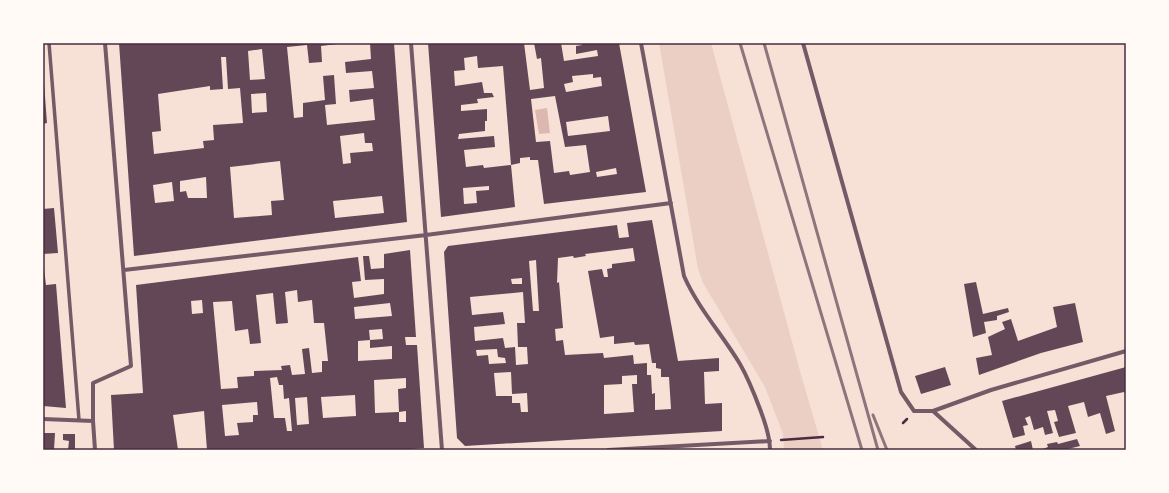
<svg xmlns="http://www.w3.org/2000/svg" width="1169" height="493" font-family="Cabin,sans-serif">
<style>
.green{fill:#ebcfc5}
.water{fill:#dcb8b0}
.building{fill:#644757;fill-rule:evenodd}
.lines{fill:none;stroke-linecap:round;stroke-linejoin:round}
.path{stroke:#4a2c40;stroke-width:2.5}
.pedestrian{stroke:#755966;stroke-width:3.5}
.minor{stroke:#755966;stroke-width:4}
.rail{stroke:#8f747c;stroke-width:3}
.neatline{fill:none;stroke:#4a2c40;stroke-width:1.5}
</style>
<rect width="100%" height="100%" fill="#f7e1d7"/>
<path class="green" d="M659,43h52l89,328 23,79h-39l-1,-16 -18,-47 -62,-104 -5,-14z"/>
<path class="water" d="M547,108l3,25 -11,1 -4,-24z"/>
<path class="building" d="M119,43h218v1l-16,2 1,16 -13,1 -2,-18 -20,2 7,71 9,-1v-14l22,-3 -2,-24 11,-1 2,29 -11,1 2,20 48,-5 -2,-21 -23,3 -1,-12 25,-2 -2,-17 -26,2 -1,-11 26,-3 -1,-16h24l13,179 -273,34zM262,49l3,30 -15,1 -2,-29zM221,57h5l2,32 12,-1 3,35 -30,2 1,15 -11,1 1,7 -50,6 -2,-22 9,-1 -3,-37 52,-8v4l13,-1zM266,93l1,19 -15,1 -1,-19zM364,133l1,10h7l1,8 -23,2 1,10 -8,1 -3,-28zM280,161l4,39 -13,1 1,14 -38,3 -4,-51zM206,177l1,21h-19l-2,-7 -6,1v-11zM172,182l2,19 -19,2 -2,-18zM382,196l2,17 -49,5 -2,-17z
M428,43h96l6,47 14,-2 -3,-30 -4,1 -3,-16h27l3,18 34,-5 -1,-6 -21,4v-8l6,-1v-2h37l27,149 -102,12 -6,-44h-8v-3l-10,1v5l-9,2 -8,-99 -25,2 -1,-12 -13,2 1,12 -11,1 1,15 27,-4 2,11h8l2,4 -17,2 1,4 -17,2v6l26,-2v12h-2v10l-26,3 -1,5 36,-3 1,11 -31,3 2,17 17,-2 1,3 27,-3 4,42 -74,10zM593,74v4l8,-1 1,9 -36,6 -2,-8 9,-2 -1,-6zM555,96l10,51 21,-2 4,27 -20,3 -1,-4 -15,2 -4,-32 -14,1 -5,-43zM608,116l2,15 -42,5 -2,-14zM616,168l1,6 -20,3 -1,-5zM489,186v4l-13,1 1,12 -13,1 -1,-16z
M43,83h1l3,40 -4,1z
M54,208l4,45 -15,1v-45z
M652,220l26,141 41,-3v13l-15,1 1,32 17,-1v28l-257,15 -8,-8 -13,-186 4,-6 169,-21 2,13 10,-1 -2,-14zM633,248l2,13 -23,3v4l-5,1 1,8h-4l-2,-8 -14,2 12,67 14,-2v8l20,-2 1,3 14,-1 3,19h4v5l5,1v8h8l2,32 -16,1v-17l-3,1 -1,-19h-4v-12l-13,1 -1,-9 -29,3 -1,-5 -38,2 -2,-15 -7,1 -1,-12 8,-1 -4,-46 -2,1 1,-25 15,-2 1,2 12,-2 -1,-2zM536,260l3,51h-6l-4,-50zM522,278v6h-10l-1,-5zM523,292l2,31h-8l1,24h9l1,17 -12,1 -1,-18 -10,1 -2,-10 -28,3 -1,-14 31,-3 -2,-12 -31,3 -2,-18zM497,349l1,8 7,1 1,5 -17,1 -1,-9 -11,1 -1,-6zM511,372l1,22 15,-1 1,19h-7l-1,-9h-8v-7h-16l-2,-23zM637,375v9h-5l2,28 -30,2v-29l18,-1v-8z
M410,250l6,87h-11l1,8h11l7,103 -25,2h-192l-3,-39 -31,4 5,35h-64l-3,-55 32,-2 -7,-108 222,-28 3,24 -9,1 2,16 30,-4v-15l-19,1 -2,-24h6l2,13 13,-1v-14zM297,290l1,12 14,-2 2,23h10l4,38h-6v11l-10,1 -3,-25 -7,1 3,25 -13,1 -2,-10 -9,1 1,4 -28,1v5l-17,1 1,11 -17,1 -8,-87 19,-1 3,30 13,-2 2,15 11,-1 -5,-48 17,-2 3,31 12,-1 -3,-31zM202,300l1,13 -11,1 -1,-13zM390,303l2,13 -37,3 -1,-12zM382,329l1,10 -13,1v8l22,-2v13l-34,2v-20l12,-1 -1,-10zM277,377l2,8h4l1,14 5,-1 3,33h-5l-2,-13h-11l-4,-40zM406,378v10l-8,1 1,23 7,-1v11h-7v-10l-24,1 -1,-33zM355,395l1,21 -33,2 -2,-21zM307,397l2,27 -12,1 -2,-27zM257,402l1,13h-5v7l-16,1 2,12 -14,1 -3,-31z
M43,269h1l2,16 10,-1 10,124 -23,-2z
M976,282l7,32 25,-6 1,4 -12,4v4l-13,2 2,11 -13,4 -9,-53z
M1075,303l8,39 -42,11 -62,22 -3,-17 16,-3 -4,-18 17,-8 -3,-7 9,-3 7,22 39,-14 -4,-20z
M945,367l6,18 -30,9 -6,-18z
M1126,367v28l-2,-3 -18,4 9,35 -9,3 -6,-21 -12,4 -4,-15 -16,4 8,27 -17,4 -5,-15 4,-1 -3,-11 -8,1 6,22 -8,2 -2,-8 -9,3 -4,-14 -5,2 3,7 -5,1 2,9 -12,3 -11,-37z
M43,433h12l-1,17h-11z
M63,434h12v16h-7l1,-9 -6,-1z
M1077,439l3,7 -16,4h-24l8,-3 -1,-3 10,-2 1,2z
M1031,441l2,9h-17l-1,-4z"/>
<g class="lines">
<path class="path" d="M903,423l4,-4
M781,440l42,-3"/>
<path class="pedestrian" d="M49,43l30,377"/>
<path class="minor" d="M411,43l31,407
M641,43l43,233c14,32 38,58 56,88 8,14 14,29 20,45 5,13 10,27 10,41
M803,43l98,349 13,19h19l58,-21 135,-39
M124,270l302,-35 245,-32
M933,411l43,39
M43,419l50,2
M95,450l-2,-29v-38l38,-17 -26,-323
M608,450l162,-9"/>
<path class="rail" d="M740,43l122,407
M764,43l114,407
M873,415l14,35"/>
</g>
<rect width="1169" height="493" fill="none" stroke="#fffaf5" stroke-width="88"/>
<rect x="44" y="44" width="1081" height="405" class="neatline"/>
</svg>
